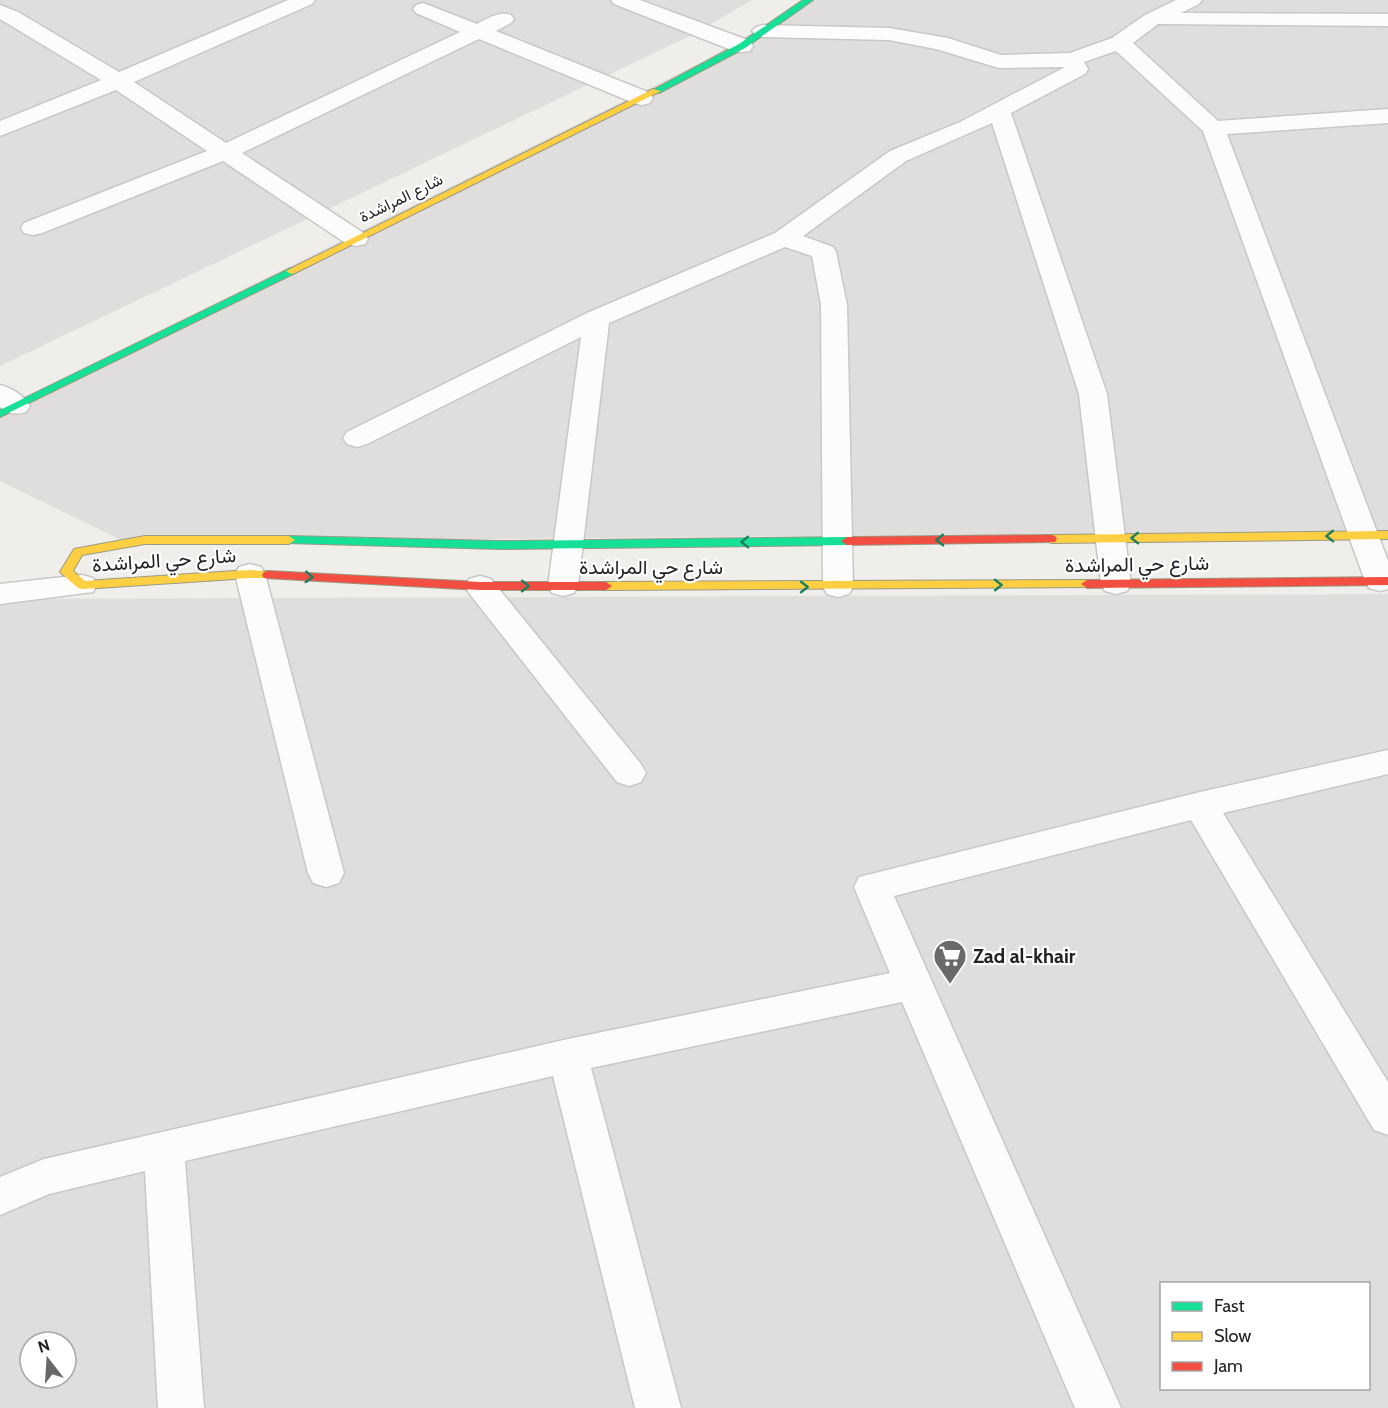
<svg xmlns="http://www.w3.org/2000/svg" width="1388" height="1408" font-family="Cabin,Vazirmatn,sans-serif">
<style>
.residential{fill:#dfdedc;fill-rule:evenodd}
.lines{fill:none;stroke-linecap:round;stroke-linejoin:round}
.street-casing{stroke:#c9c8c7;stroke-width:3}
.fast-casing{stroke:#999a82;stroke-width:2}
.slow-casing{stroke:#999a82;stroke-width:2}
.jam-casing{stroke:#999a82;stroke-width:2}
.street{fill:#fdfcfc;fill-rule:evenodd}
.fast{fill:#16e098;fill-rule:evenodd}
.slow{fill:#ffcf43;fill-rule:evenodd}
.jam{fill:#f24e42;fill-rule:evenodd}
.oneway{stroke:#1c815d}
.labels{text-anchor:middle;dominant-baseline:central;stroke-width:4.5;stroke-linejoin:round;paint-order:stroke}
.far-street-label{font-size:16px;fill:#222;stroke:#fff}
.street-label{font-size:20px;fill:#222;stroke:#fff}
.poi-label{font-size:20px;font-weight:bold;fill:#222;stroke:#fff;text-anchor:start}
</style>
<rect width="100%" height="100%" fill="#f0eeeb"/>
<path class="residential" d="M0,0h752l-58,34 -694,332z
M806,0h582v531l-1263,11 -125,-61v-71l704,-349z
M1388,594v814h-1388v-809zM1162,1284h206v104h-206zM30,1342h36v36h-36z"/>
<g class="lines">
<g class="street-casing">
<path id="street" d="M288,0h27l-3,4 -178,78 92,61 234,-111 -44,-19 -3,-4 3,-4 7,-2 54,21c12,-6 22,-13 34,-9l3,4 -3,4 -15,8 154,62 3,5 -3,5 -8,2 -8,-2 -155,-64 -237,114 123,81 3,5 -3,5 -9,2 -9,-2 -124,-83 -181,72 -9,2 -9,-2 -3,-5 3,-5 183,-72 -91,-61 -116,46v-15l101,-41 -101,-61v-14l18,7 101,60z
M611,0h29l110,41 3,5 -3,5 -8,1 -8,-1 -120,-47z
M1176,0h26l-3,4 -18,9 207,1v12l-230,-2 -25,19 85,78 170,-12v14l-161,11 161,427v28l-8,2 -11,-3 -4,-7 -162,-450 -87,-80 -32,11 4,7 -3,5 -74,39 96,281 24,190 -4,7 -11,3 -11,-3 -4,-7 -22,-190 -87,-271 -86,38 -103,75 30,11 3,5 11,53 6,282 -4,7 -11,3 -11,-3 -4,-7 -2,-282 -9,-49 -27,-9 -176,76 -31,263 -4,7 -11,3 -11,-3 -4,-7 33,-249 -214,107 -10,3 -10,-3 -4,-6 4,-6 240,-119 188,-80 115,-82 70,-29 105,-55 -66,1 -63,-19 -47,-9 -126,-3 -7,-2 -4,-4 4,-4 7,-2 126,3 59,10 53,17 69,-2 42,-15 33,-23z
M0,385c12,3 23,10 30,21l-4,6c-11,3 -17,2 -26,-5z
M250,564l11,3 4,7 79,299 -5,10 -13,4 -13,-4 -5,-10 -73,-299 4,-7z
M82,575l11,3 4,7 -4,7 -93,12v-20z
M480,576l11,3 150,185 5,9 -5,9 -12,4 -12,-4 -148,-189 -4,-7 4,-7z
M1388,750v24l-165,39 165,269v53l-14,-5 -183,-310 -297,76 227,512h-46l-173,-406 -311,66 90,340h-46l-82,-332 -368,85 19,247h-46l-13,-237 -96,23 -49,21v-38l44,-18 524,-120 322,-66 -36,-86 5,-10 341,-85z"/>
</g>
<g class="fast-casing">
<path id="fast" d="M803,0h10l-68,48 -86,45 -8,-2 88,-47z
M291,268l5,3 -1,2 -295,144v-7z
M289,536l211,5 347,-4 6,4 -6,4 -347,4 -215,-6 -2,-3z"/>
</g>
<g class="slow-casing">
<path id="slow" d="M653,89l8,2 -366,182 -4,1 -5,-3z
M1388,531v8l-337,4 -6,-4 6,-4z
M145,536h144l6,4 -6,4h-144l-63,11 -9,16 12,10 165,-11 22,2 2,3 -2,3h-22l-168,11 -4,-1 -18,-16 14,-23z
M1087,580l6,4 -2,3 -485,3 -6,-4 6,-4z"/>
</g>
<g class="jam-casing">
<path id="jam" d="M1051,535l4,1 2,3 -2,3 -208,3 -6,-4 6,-4z
M268,571l212,11h126l6,4 -6,4h-126l-216,-12 -2,-3 2,-3z
M1388,577v8l-301,3 -6,-4 6,-4z"/>
</g>
<use href="#street" class="street"/>
<use href="#fast" class="fast"/>
<use href="#slow" class="slow"/>
<use href="#jam" class="jam"/>
</g>
<defs><path id="oneway-chevron" d="M-2-3.5L2.5 0L-2 3.5" fill="none" stroke-width="1.6" stroke-linecap="round" stroke-linejoin="round" transform="scale(1.5)"/></defs>
<g class="oneway">
<use href="#oneway-chevron" transform="translate(1330 536) rotate(179)"/>
<use href="#oneway-chevron" transform="translate(1135 538) rotate(179)"/>
<use href="#oneway-chevron" transform="translate(940 540) rotate(179)"/>
<use href="#oneway-chevron" transform="translate(745 542) rotate(179)"/>
<use href="#oneway-chevron" transform="translate(309 577) rotate(3)"/>
<use href="#oneway-chevron" transform="translate(998 585) rotate(-1)"/>
<use href="#oneway-chevron" transform="translate(525 586)"/>
<use href="#oneway-chevron" transform="translate(804 587)"/>
</g>
<defs>
<g id="supermarket-pin" transform="scale(1.725)"><path d="M0 17L-7.5 6A9.5 9.5 0 1 1 7.5 6Z" fill="#6a6968" stroke="#fff"/><path d="M-6-5.5h2.5l.6 2H6L4.5 2H-2.5L-4.4-4H-6ZM-1.5 3.2a1.3 1.3 0 1 0 .1 0ZM3 3.2a1.3 1.3 0 1 0 .1 0Z" fill="#fff"/></g>
</defs>
<g fill-rule="evenodd">
<use href="#supermarket-pin" x="950" y="956"/>
</g>
<g class="labels">
<g class="far-street-label">
<text transform="translate(401 198) rotate(-26)">شارع المراشدة</text>
</g>
<g class="street-label">
<text transform="translate(164 560) rotate(-4)">شارع حي المراشدة</text>
<text transform="translate(1137 564) rotate(-1)">شارع حي المراشدة</text>
<text x="651" y="567">شارع حي المراشدة</text>
</g>
<g class="poi-label">
<text x="973" y="956">Zad al-khair</text>
</g>
</g>
<rect x="1160" y="1282" width="210" height="108" fill="#ffffff" stroke="#a7a7a7" stroke-width="1.5"/>
<rect x="1172" y="1302" width="30" height="9" fill="#16e098" stroke="#a7a7a7" stroke-width="1.5"/>
<text x="1214" y="1312" font-size="18" fill="#222222">Fast</text>
<rect x="1172" y="1332" width="30" height="9" fill="#ffcf43" stroke="#a7a7a7" stroke-width="1.5"/>
<text x="1214" y="1342" font-size="18" fill="#222222">Slow</text>
<rect x="1172" y="1362" width="30" height="9" fill="#f24e42" stroke="#a7a7a7" stroke-width="1.5"/>
<text x="1214" y="1372" font-size="18" fill="#222222">Jam</text>
<g transform="translate(48 1360) rotate(343)"><circle r="28" fill="#ffffff" stroke="#a7a7a7" stroke-width="1.5"/>
<path d="M0-4.5L10 22L0 15L-10 22Z" fill="#6a6968"/>
<text y="-9" font-size="16" font-weight="bold" text-anchor="middle" fill="#222222">N</text>
</g>
</svg>
